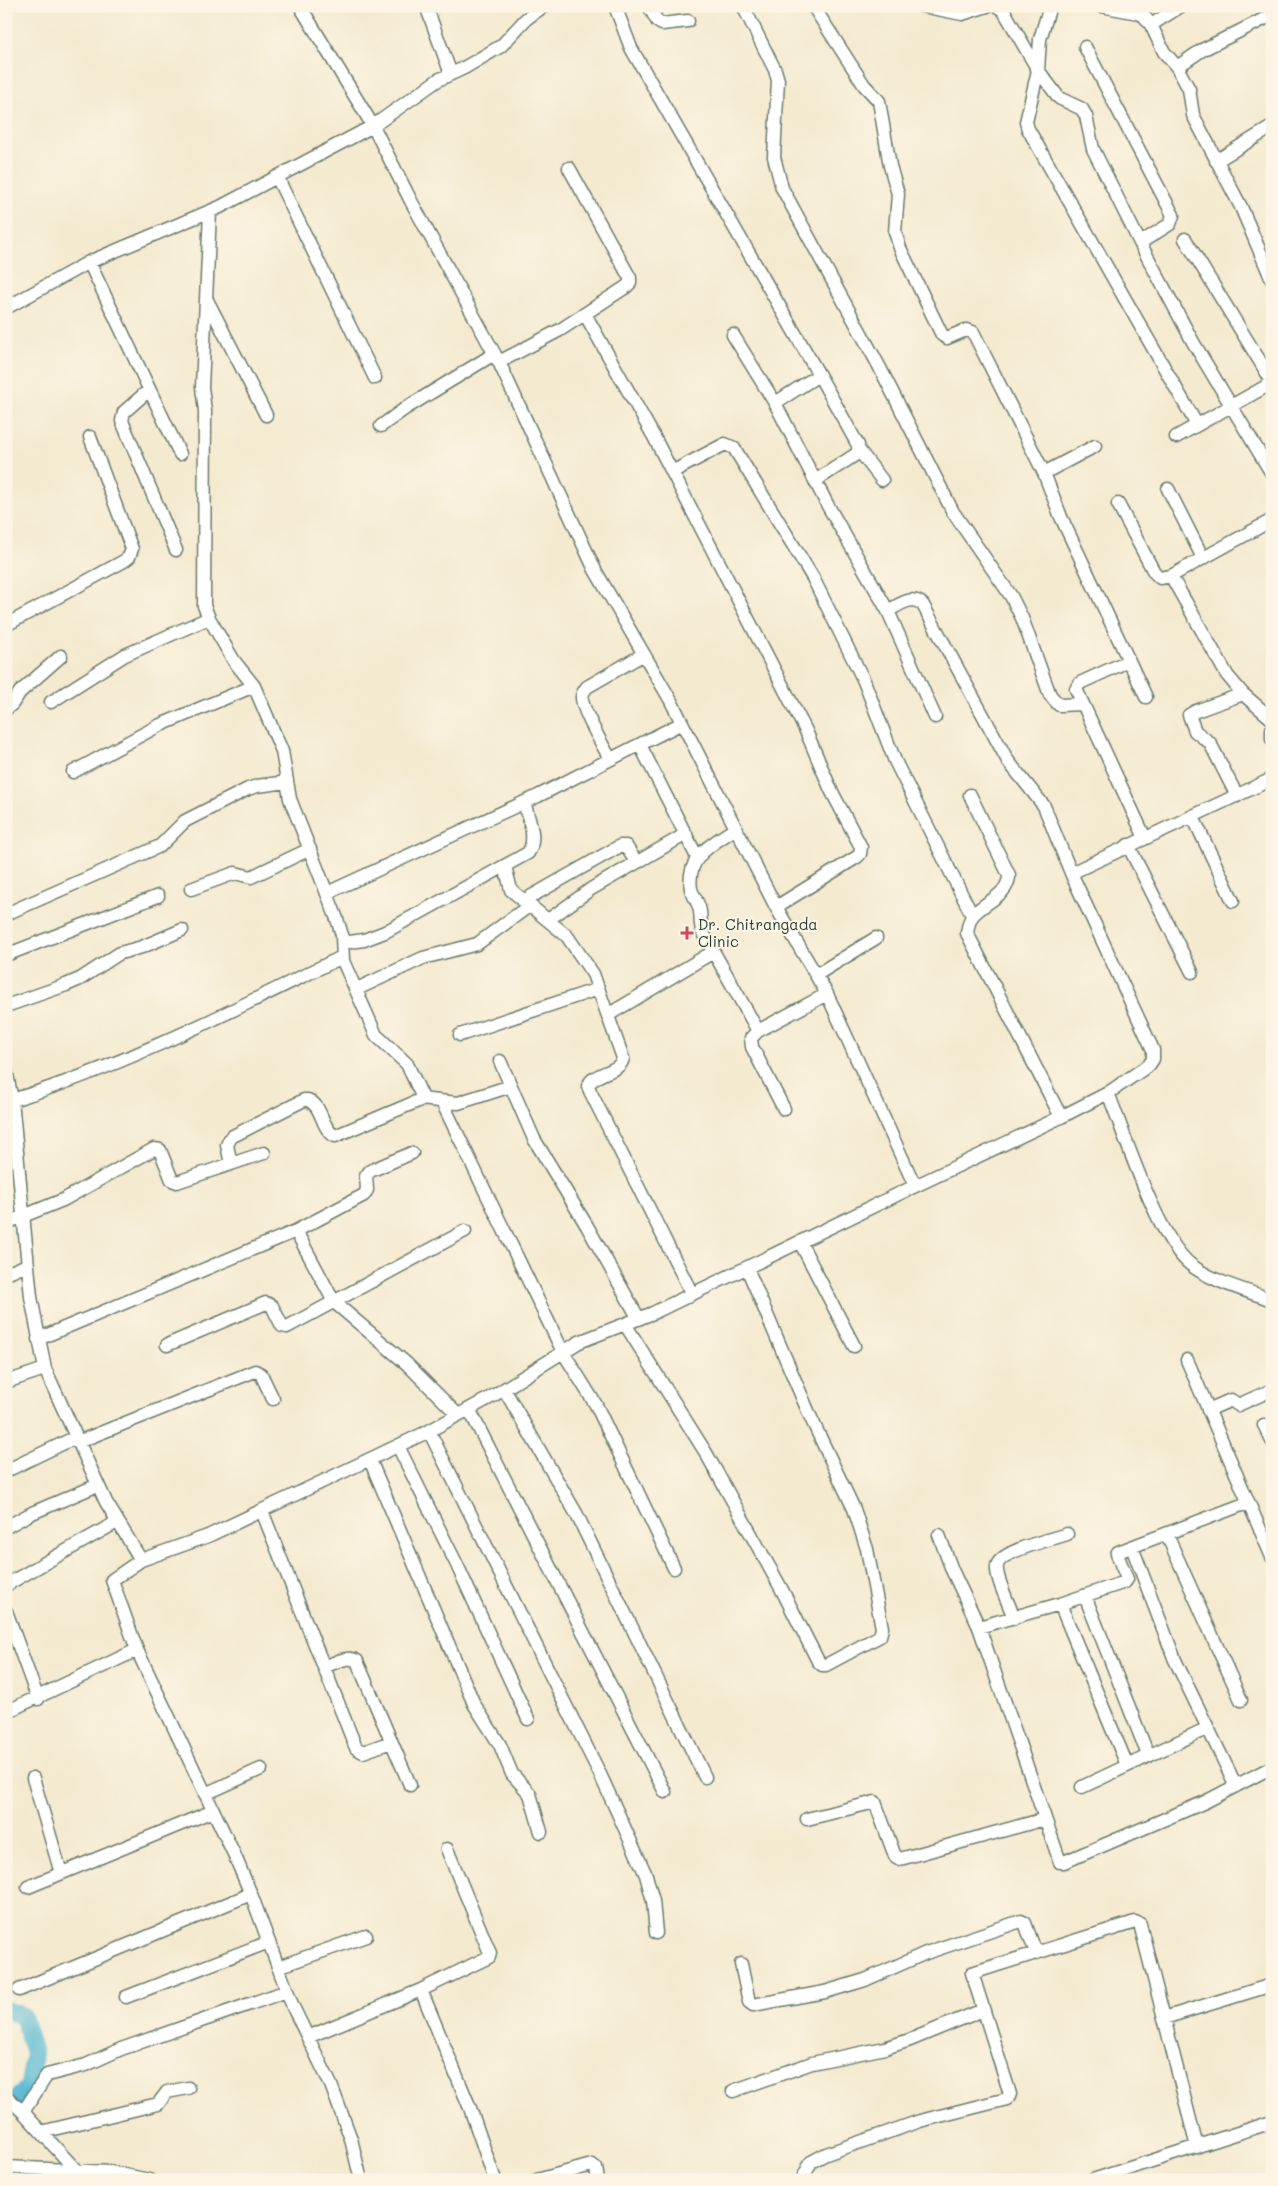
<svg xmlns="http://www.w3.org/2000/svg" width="1278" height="2186" font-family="Mali,sans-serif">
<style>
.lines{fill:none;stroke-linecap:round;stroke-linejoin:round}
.river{stroke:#53b7d2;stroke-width:18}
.minor-casing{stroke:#6a7a6b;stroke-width:15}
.minor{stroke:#fff;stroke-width:12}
.poi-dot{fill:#d1495b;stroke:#fcf5e5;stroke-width:2}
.labels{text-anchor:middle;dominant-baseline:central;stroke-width:4;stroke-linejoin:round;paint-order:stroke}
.poi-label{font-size:15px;fill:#1f3d34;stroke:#fcf5e5;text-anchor:start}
</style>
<rect width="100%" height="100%" fill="#fcf5e5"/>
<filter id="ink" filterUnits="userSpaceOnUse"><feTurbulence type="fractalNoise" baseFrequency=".02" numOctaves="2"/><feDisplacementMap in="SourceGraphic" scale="10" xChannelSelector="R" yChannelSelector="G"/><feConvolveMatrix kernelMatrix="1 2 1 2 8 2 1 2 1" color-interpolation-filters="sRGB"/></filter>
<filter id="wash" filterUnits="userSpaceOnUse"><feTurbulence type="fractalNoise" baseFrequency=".0096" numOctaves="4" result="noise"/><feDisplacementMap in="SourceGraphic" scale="20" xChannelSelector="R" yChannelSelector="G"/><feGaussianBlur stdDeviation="1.12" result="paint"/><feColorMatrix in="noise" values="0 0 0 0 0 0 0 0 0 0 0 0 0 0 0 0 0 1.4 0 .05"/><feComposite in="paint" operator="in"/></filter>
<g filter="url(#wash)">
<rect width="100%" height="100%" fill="#f4ead0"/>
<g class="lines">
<path class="river" d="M6,2010l17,6 11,37 -5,33 -23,24"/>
</g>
</g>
<g filter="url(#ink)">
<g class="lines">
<g class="minor-casing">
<path id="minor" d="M300,6l73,120 38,75 88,161 96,208 76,131 105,206 51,87 88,192
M426,6l25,68
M615,6l16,42 188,327 39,70v8l-3,2 -40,26
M649,6l8,15 5,3 26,-3
M743,6l32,64 3,10 -4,77 8,31 97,178 74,146 58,84 11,22 28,77 9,10 24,-1
M813,6l51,79 15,16 11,65 8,28 -3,38 5,16 42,87 5,3 19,-8 7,2 71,141 17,44 85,180
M922,6l40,8 25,-8
M997,6l6,4 5,8 30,52 21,28 23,11 4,7 7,33 47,94 53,99 79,132
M1050,6l-10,33 -2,31 -12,52 2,7 169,296
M1101,6l37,7 6,3 7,9 13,27 13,15 12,22 4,26 48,92 31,73
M1151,25l30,-19
M1085,47l88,168 -3,9 -30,19
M1177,67l25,-17 70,-35
M1216,161l56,-34
M277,177l98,201
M210,212l-8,175 3,24 -1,195 5,12 25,43 20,25 28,65 8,48 47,120 5,16 1,26 33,74 31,29 15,32 -4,5 -83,35c-14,-7 -12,-30 -27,-36h-4l-73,37 -4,8 4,19
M1185,239l87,142
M89,262l91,192
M207,300l59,115
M6,308l83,-46 131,-55 153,-81 65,-46 26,-12 37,-22 25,-27 18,-13
M585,314l69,123 152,294 25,59 30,57 -1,7 -3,3 -81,50
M733,335l42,68 53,103 60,105 47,106
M499,362l61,-32 66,-43 4,-4v-5l-61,-110
M149,390l-25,22 -2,9 54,129
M775,403l44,-28
M381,426l25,-18 88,-54
M1176,437l96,-54
M858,449l24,31
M672,472l53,-28 9,4 79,130 51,103 31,80 77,154
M1044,473l51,-27
M1168,489l35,69
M1118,504l36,68 6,6 11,-2 101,-56
M1171,576l56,99 16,19 29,25
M6,625l118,-64 5,-4 3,-8 -42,-112
M1128,661l-48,22 -4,6 69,149
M51,702l74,-47 84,-37
M6,709l6,-5 8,-12 41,-36
M1272,729v10
M640,745l57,112
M610,759c-6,-12 -29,-50 -28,-62 0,-4 3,-7 5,-10l57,-33
M73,772l85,-46 96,-40
M970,795l39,80c0,20 -23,26 -35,39 -4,4 -6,12 -7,19l94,184
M1237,796l-27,-53 -15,-12 -6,-16 7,-4 47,-17
M1193,817l40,84
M736,828c-23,16 -50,27 -45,61 2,6 6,12 8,18 3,9 0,17 4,26l55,98
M1128,845l64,127
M505,866l6,24 56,46 26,38 30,84c-2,15 -29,13 -35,28l2,5 102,203
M1071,873l201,-94
M191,889l44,-16 16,4 59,-28
M327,893l211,-97 144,-73
M523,901l97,-55h6l10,16
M6,914l154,-68 25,-25 63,-32 9,-3 30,-4
M548,920l43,-31 95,-55
M343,943l21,-3 21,-8 143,-79c10,-15 0,-35 -4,-51
M6,955l152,-59
M816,975l60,-37
M357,989l66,-31 54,-14 52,-38
M6,1006l60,-21 14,-6 40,-26 22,-6 40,-17
M608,1015l105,-63
M460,1035l138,-46
M500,1061l34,78 53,87 52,93
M6,1070l6,30 19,197 14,72 61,133 35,58
M1108,1093c17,42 50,147 83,172 22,17 55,25 81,35
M420,1099l38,4 53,-17
M12,1100c115,-35 223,-91 330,-143
M442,1102l121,250 33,53 78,163
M784,1109l-32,-62 -1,-9 7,-7 69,-37
M6,1223l57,-23 91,-51 6,1 12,30 5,2 87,-29
M296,1231l38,71 73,62 51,51
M800,1242l54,104
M6,1274l21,-9
M625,1324l81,129 76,137 36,71 4,4h4l54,-29 2,-8 -9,-47 -6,-32 -13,-40 -43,-91 -64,-150
M38,1339l258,-108 68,-36 3,-5 -1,-14 4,-5 42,-18
M167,1345l99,-42 6,3 10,20 5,1 178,-96
M1187,1360l85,197
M6,1382l39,-13
M504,1389l72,124 129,264
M469,1409l196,383
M1208,1410l23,-10 7,5 34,-15
M1264,1425l8,16
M429,1431l170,341 47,103 7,26 3,32
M78,1442l177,-71 6,3 12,25
M398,1446l60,121 70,152
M370,1460l104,244 26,41 12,29 18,20 11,38
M6,1471l70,-34
M262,1511l94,237 7,4 28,-10
M6,1527l26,-14 66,-28
M939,1535l13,35 27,57 81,235h4l141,-60 67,-35
M1167,1535l74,165
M1132,1547l43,113 61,126
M6,1585l111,-63
M1085,1596l63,159
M1060,1604l67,161
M6,1611l32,88
M1014,1618c-4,-12 -19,-41 -17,-52 2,-15 56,-27 70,-32
M979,1627l81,-23 65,-22 2,-3 -10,-25 1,-2 129,-49
M324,1667c11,-4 23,-12 33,-6l53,124
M6,1712l131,-62
M33,1778l28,95
M1082,1787l126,-59
M205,1794l56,-25
M807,1819l68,-17 20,54 5,3 145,-40
M28,1887l185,-76
M741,1964l8,38 4,3 72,-13 40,-12 61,-27 95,-32 4,2 11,30
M278,1967l88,-31
M19,1990l232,-96
M421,1990l49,118 25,72
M126,1997l143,-55
M1164,2018l108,-33
M308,2037l113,-47 68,-33 1,-4 -43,-104
M733,2091l79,-28 73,-15 25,-8 73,-30
M6,2096l17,16
M41,2132l117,-28 9,-12 21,-4
M6,2167l104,5 39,8
M75,2169l-52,-57 24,-37 39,-10 35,-16 166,-58
M361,2180l-10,-41 -20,-54 -38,-78 -42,-113 -17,-40 -97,-204 -25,-70 29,-20 67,-24 221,-105 64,-35 86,-54 74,-29 262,-127 146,-69 47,-24 41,-28 4,-6v-9l-82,-177 -27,-67 -36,-45 -85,-156c-11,-11 -24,0 -35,6
M537,2180l55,-15 4,3 2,12
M802,2180l9,-18 15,-8 94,-33 87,-22 3,-5 -38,-121 163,-51 5,2 57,223
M1093,2180l179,-58"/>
</g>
<use href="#minor" class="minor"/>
</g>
</g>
<path class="poi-dot" d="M684.5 925.5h5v5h5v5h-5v5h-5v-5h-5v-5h5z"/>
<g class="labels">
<g class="poi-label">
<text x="698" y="924">Dr. Chitrangada<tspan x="698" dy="17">Clinic</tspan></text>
</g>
</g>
<rect width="1278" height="2186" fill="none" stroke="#fcf5e5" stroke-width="25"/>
</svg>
